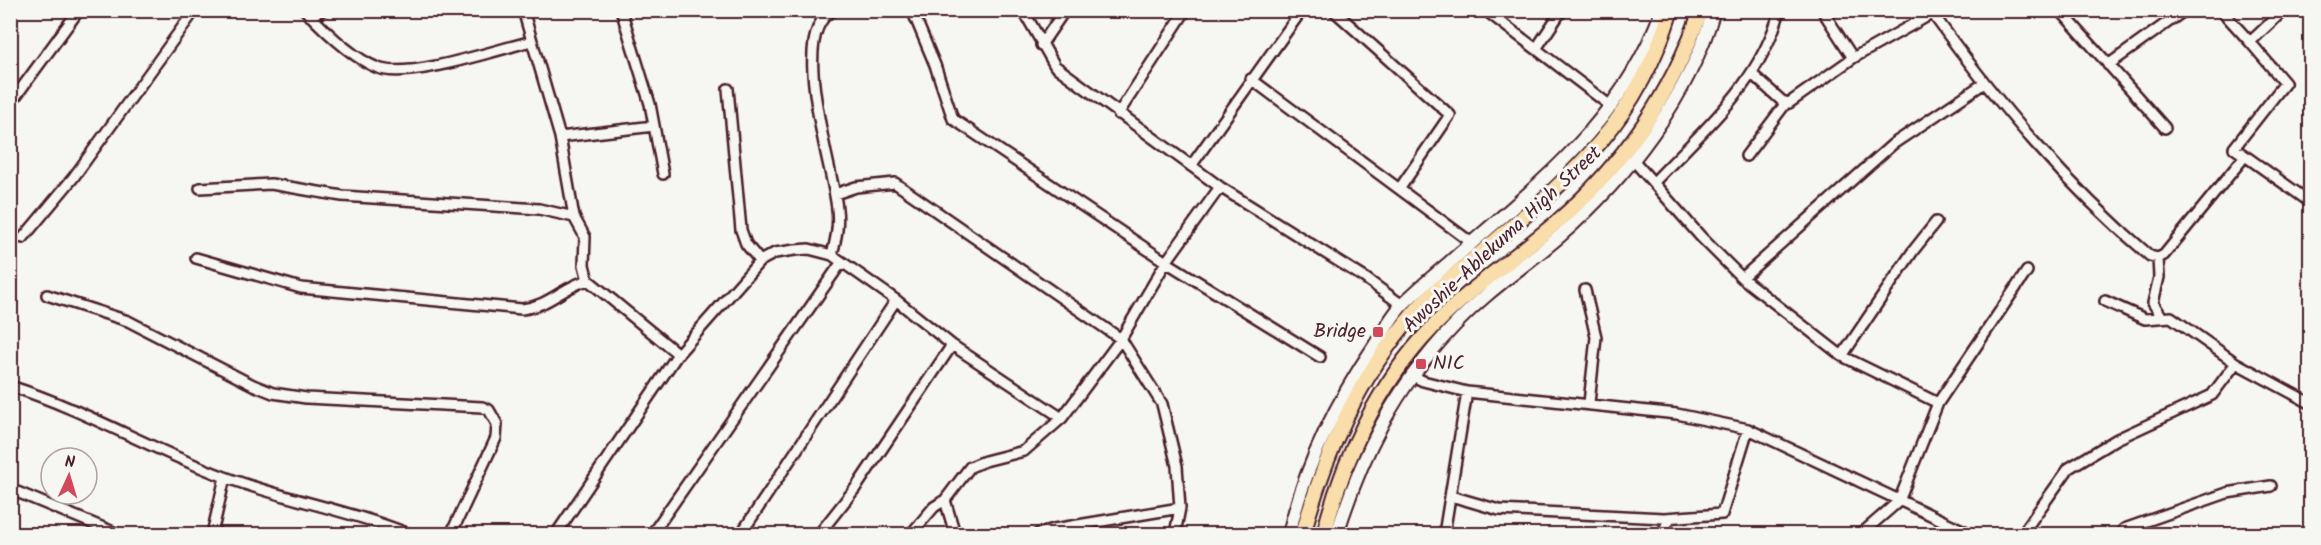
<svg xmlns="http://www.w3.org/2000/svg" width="2321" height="545" font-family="Kalam,sans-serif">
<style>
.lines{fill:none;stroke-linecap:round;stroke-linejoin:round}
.street-casing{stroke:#4a1f2b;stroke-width:14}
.secondary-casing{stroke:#4a1f2b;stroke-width:16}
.primary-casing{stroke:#4a1f2b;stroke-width:18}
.street{stroke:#f6f6f2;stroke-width:9}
.secondary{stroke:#f6f6f2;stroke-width:12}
.primary{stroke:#f9ddab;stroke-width:14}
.poi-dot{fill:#d1495b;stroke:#f6f6f2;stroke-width:2}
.labels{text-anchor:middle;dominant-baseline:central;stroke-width:6;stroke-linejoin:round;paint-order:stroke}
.street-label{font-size:20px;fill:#4a1f2b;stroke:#f6f6f2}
.poi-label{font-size:20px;fill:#4a1f2b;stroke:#f6f6f2;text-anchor:end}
</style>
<rect width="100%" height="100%" fill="#f6f6f2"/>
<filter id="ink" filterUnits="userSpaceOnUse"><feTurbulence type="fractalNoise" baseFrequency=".0167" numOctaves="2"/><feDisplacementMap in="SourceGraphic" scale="12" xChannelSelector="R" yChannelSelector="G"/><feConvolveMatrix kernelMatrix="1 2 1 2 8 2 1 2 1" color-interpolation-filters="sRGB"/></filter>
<g filter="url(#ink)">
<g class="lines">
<g class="street-casing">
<path id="street" d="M305,10c18,19 49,49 73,58 30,12 121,-19 154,-27
M523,10l37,127 14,80 11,20 -1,28 4,15 90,74
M621,10l29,94 13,70
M912,10l23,55 18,54 213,143 154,95
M1023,10l32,56 165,121 145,91 37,27
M1333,10l117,105 -50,73
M1485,10l127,97
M1822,10l31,48
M2060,10l105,118
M2221,10l29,32 34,-32
M1933,14c64,89 133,171 217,242l8,2 6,-3 81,-99
M310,16l13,-6
M2250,42l35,41 -51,65 76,54
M1041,45l24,-35
M1536,49l26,-39
M2108,65l77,-55
M1752,74l30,27 7,2 64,-45 82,-46
M1251,79l221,164
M728,89l13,141 5,14 14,17
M10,104l69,-94
M1118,114l68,-104
M560,137l94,-11
M1746,156l40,-53
M1634,161l67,76 41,41 100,78 96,47
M1191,166l111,-156
M1655,181c50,-53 105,-97 125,-171
M200,188l71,-4 71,12 197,13 35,8
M835,194l21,-7 39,-4 226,156 41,65 15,62 3,42 -5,26
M23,238l50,-60 122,-168
M832,255c4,-16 7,-30 5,-46 -3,-39 -52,-181 -2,-199
M196,258l105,30 221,21c27,-3 41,-22 66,-29
M2158,258l1,19 -6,26 9,14
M1742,278l151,-134 90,-60
M1585,290l11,47 -7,66
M47,295l81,26 125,64 20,8 33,5 176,9 7,3 8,14 -1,14 -45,96
M2105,301l40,18 26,-2 65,46 74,40
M1842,356l71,-105 23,-29
M1411,375l12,6 44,11 210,22 71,15 223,105
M10,386c76,24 142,64 215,91 60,23 125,33 184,57
M10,489l108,45
M1451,496l48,14 165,8 58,-4 26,-85
M945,500l10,34
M212,534l13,-57
M556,534l122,-180 82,-93 15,-8 20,-3 14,-1 23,6 64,45 56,45 110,73
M652,534l189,-271
M741,534l155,-234
M819,534l38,-48 95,-141
M911,534l23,-27 11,-7 25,-33 15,-6 39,-10 38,-33 59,-79 45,-77 54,-75
M1038,534l16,-5 126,-21
M1444,534l23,-142
M1662,534l8,-16
M1861,534l38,-33 39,-98 89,-132
M2022,534l47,-66 48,-29 95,-44 24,-32
M2120,534l4,-5 103,-36 44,-7"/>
</g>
<g class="secondary-casing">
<path id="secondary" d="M1289,534c16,-69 46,-130 86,-189 9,-14 17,-30 28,-41 15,-15 32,-29 48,-43 85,-75 172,-139 211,-251
M1337,534c25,-80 57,-145 116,-207 31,-34 72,-61 107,-91 67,-59 129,-138 154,-226"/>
</g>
<g class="primary-casing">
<path id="primary" d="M1303,534c22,-81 55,-156 111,-221 22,-25 49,-45 74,-66 86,-73 149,-125 183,-237
M1324,534c19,-75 54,-150 108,-206 38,-40 84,-71 125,-106 67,-58 115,-128 144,-212"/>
</g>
<use href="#street" class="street"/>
<use href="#secondary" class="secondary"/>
<use href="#primary" class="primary"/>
</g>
</g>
<g class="poi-dot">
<rect x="1372" y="326" width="12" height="12" rx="3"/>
<rect x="1415" y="358" width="12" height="12" rx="3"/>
</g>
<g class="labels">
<g class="street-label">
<text transform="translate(1503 240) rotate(-43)">Awoshie-Ablekuma High Street</text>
</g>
<g class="poi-label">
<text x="1366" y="332">Bridge</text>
<text x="1433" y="364" text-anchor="start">NIC</text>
</g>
</g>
<rect width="2321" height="545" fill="none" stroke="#f6f6f2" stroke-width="36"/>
<rect x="18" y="18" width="2285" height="509" fill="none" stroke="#4a1f2b" stroke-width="2" filter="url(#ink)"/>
<g transform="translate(69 476) rotate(4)"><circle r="28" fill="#f6f6f2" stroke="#b1a0a2" stroke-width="1.5"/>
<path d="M0-4.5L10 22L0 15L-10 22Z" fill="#d1495b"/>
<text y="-9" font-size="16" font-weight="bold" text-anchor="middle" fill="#4a1f2b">N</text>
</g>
</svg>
